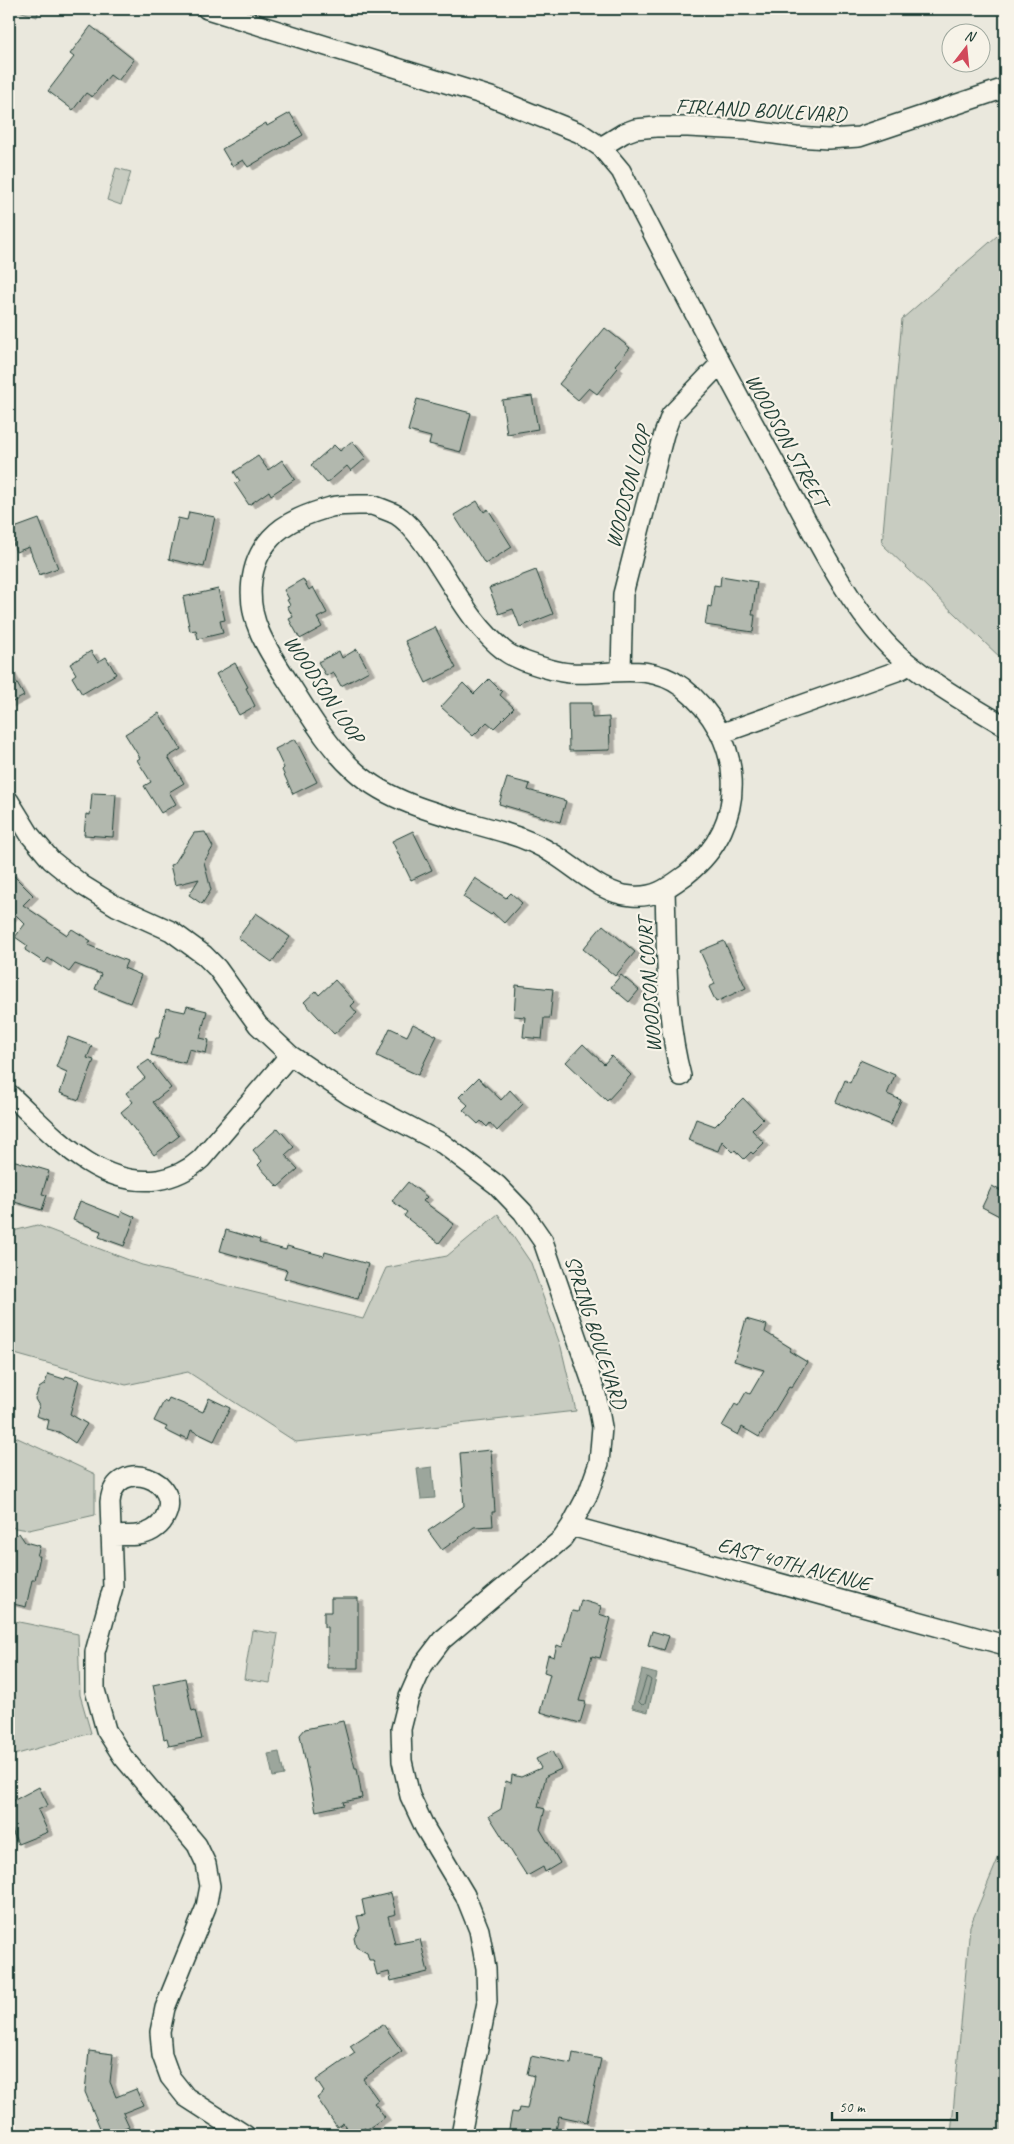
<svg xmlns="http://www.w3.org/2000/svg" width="1014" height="2144" font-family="Caveat,sans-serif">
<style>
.green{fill:#c8ccc1;stroke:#74847a}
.water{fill:#9ca69c;stroke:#6a7c72}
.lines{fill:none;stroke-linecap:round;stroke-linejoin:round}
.shore{stroke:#51675e;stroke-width:1}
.building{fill:#b2b8ae;stroke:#1f3d34;filter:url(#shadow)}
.minor-casing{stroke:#1f3d34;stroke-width:22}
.minor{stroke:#f7f3e8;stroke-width:19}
.labels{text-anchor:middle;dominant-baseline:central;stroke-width:4.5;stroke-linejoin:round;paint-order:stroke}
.street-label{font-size:21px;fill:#1f3d34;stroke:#f7f3e8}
</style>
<defs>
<filter id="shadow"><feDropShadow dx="5.5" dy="3" stdDeviation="0" flood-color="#0004"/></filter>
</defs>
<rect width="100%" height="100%" fill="#eae8dd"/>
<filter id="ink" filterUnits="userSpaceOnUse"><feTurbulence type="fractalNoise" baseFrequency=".02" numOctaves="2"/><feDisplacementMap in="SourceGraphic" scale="10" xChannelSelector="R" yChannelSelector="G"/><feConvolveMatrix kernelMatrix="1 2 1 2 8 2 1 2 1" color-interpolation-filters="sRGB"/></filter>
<g filter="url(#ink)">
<path class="green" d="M13,9h26l-2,8z
M116,168l15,4 -10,33 -14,-5z
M1005,229v433l-123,-118 20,-225z
M498,1214l33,49 30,84 15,64 -280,31 -108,-70 -62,13 -115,-32 -2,7v-128l28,-7 105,40 221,54 23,-51 61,-12z
M9,1434l86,40v41l-66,15 -20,-3z
M9,1620l69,14 2,61 11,38 -77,22 -5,7z
M252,1630l26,4 -8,49 -26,-4z
M1005,1842v293h-54l19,-209z"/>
<path class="water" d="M432,1467l3,31 -14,1 -4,-30z
M642,1670l15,4 -9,38 -16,-4z
M279,1752l5,23 -11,2 -5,-23z"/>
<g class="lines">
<path class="shore" d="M647,1677l4,3 -6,24 -3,1 -3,-3z"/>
</g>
<path class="building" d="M91,26l43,34 -16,21 -8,-6 -18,22 -6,-4 -13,17 -25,-19 26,-34 -4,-3z
M290,113l13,22 -55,32 -5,-7 -11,6 -10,-17 44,-26 1,3z
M605,328l25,20 -15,17 3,3 -21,26 -8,-6 -11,12 -19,-16z
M532,396l6,33 -31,5 -5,-34z
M417,399l54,14 -10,39 -32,-8 2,-7 -23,-6z
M352,441l14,17 -15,13 -4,-5 -20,17 -16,-18 23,-20 6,6z
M258,456l10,14 14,-10 13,19 -24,16 -2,-4 -20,14 -14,-21 5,-3 -6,-9z
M477,501l7,11 4,-3 24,38 -27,17 -31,-49z
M189,512l26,5 -11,50 -35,-8 9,-41 9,2z
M39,519l19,49 -19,7 -10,-28 -13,5 -7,-22z
M536,570l17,44 -33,13 -7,-18 -14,5 -10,-26z
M721,576l36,6 -5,33h3l-2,17 -48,-7 3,-19 3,1 3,-22 6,1z
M303,579l6,11 4,-3 14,26 -10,5 5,9 -22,12 -11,-20 4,-2 -6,-11 3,-1 -3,-5 2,-1 -5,-9z
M218,589l7,31 -5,1 3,12 -25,6 -2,-9 -6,1 -7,-34z
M435,627l21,41 -30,15 -21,-42z
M357,649l12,22 -28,15 -8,-14 -7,4 -8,-14 21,-11 3,7z
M91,651l7,11 8,-5 10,17 -34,20 -10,-17 4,-3 -6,-10z
M235,663l13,24 -2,1 9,18 -16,9 -23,-41z
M9,669l15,27 -15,8z
M489,679l13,13 -2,3 14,13 -20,20 -7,-6 -14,14 -32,-29 22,-24 11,11z
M568,703h24v15l17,-1 1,33 -41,1z
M159,713l22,36 -13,8 16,26 -15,9 7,12 -15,9 -17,-27 7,-4 -14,-22 3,-2 -15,-24z
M295,739l22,43 -24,12 -11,-24 2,-2 -9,-19z
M507,778l23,6 -2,6 38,11 -6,21 -61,-18z
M92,793l24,1 -3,43 -29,-2 2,-21 4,1z
M413,831l19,39 -21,10 -19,-39z
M205,832l8,15 -9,15 7,28 -9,14 -13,-9 10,-16 -24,6 -5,-20 4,-1 20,-31z
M9,871l24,24 -10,10 44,30 5,-6 19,12 -3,4 39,16 -3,7 17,7 -11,28 -35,-14 6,-15 -26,-10 -6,8 -21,-14 -3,5 -20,-13 3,-4 -13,-9 10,-13 -11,-11 -5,6z
M475,878l31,20 5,-5 11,10 -18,20 -11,-10 -2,2 -28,-18z
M256,913l34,24 -18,25 -34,-24z
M603,925l32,27 -20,24 -32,-27z
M724,941l22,47 -30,14 -7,-15 6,-3 -15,-33z
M621,975l18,15 -10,12 -18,-15z
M335,980l20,22 -4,4 6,7 -23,21 -30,-32 12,-11 3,4z
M516,985l37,4 -3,29h-6l-2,21 -19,-2 2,-20 -11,-1z
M187,1006l20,5 -7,27 9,2 -3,13 -17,-4 -4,14 -34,-8 5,-17h3l7,-30 19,4z
M413,1024l24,12 -19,39 -41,-19 13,-28 17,8z
M68,1037l24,9 -5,12 7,2 -15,40 -19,-7 7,-21 -11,-5z
M583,1044l21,20 7,-8 20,19 -24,26 -41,-39z
M149,1060l22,28 -18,14 26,34 -25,19 -33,-43 12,-10 -7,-9 19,-15 -8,-10z
M860,1060l35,15 -8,19 14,6 -11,25 -54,-23 9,-22 5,3z
M478,1078l23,22 9,-10 13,14 -26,27 -7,-8 -3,4 -6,-6 -3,3 -15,-14 5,-5 -9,-8z
M743,1098l20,21 -11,11 12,13 -11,11 -2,-2 -7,7 -9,-9 -2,2 -11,-11 -4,10 -30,-11 8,-21 19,7z
M278,1128l16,19 -9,8 13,14 -20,18 -20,-22 4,-4 -9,-11z
M9,1159l40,12 -7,23 5,1 -5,15 -31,-9 4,-12 -6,-2z
M408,1182l19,15 -4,4 31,23 -15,19 -35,-27 3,-4 -15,-11z
M992,1186l13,7v26l-23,-12z
M80,1201l40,16 2,-6 13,6 -11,29 -25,-9 2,-6 -28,-11z
M226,1230l34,10 -1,3 27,7 1,-4 37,10 1,-4 43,12 -10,35 -74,-21 3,-8 -67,-19z
M746,1319l21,6 -2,7 26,16 -2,3 18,11 -16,26 -2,-1 -30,50 -17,-10 -4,8 -16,-9 13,-22 3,2 8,-14 4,2 14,-24 -30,-9z
M48,1374l16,5 2,-3 13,4 -9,34 17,10 -12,19 -16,-11 -12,-3 2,-9 -13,-4 3,-10 -4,-7 4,-11 6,-4z
M169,1398l34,14 6,-14 21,10 -16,33 -23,-11 -3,9 -6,-3 -1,2 -16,-8 2,-3 -13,-6 10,-20 3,2z
M491,1450l4,62h-3l1,14 -19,1 -32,23 -14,-19 36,-25 -4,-53z
M19,1533l6,9 15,4 -3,10h3l-5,24h-3l-6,27 -17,-4v-64z
M331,1598h27v70h-31v-41h-3v-15h7z
M581,1600l20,6 -2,8 12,4 -11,40 -8,-2 -13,45 7,1 -6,21 -40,-11 10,-38 -6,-2 4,-17 6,2 3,-12 5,2 10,-36 6,1z
M652,1631l17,5 -5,14 -16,-5z
M185,1678l7,33 3,-1 7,29 -33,7 -2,-8 -3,1 -11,-54z
M343,1721l12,47h2l5,30 -19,4 1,3 -28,6 -16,-76 5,-6z
M552,1751l9,18 -15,7 -8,31 7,2 -5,20 20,34 -15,9 -2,-5 -16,9 -38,-60 12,-7 5,-28 5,2 1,-8 9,2 20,-9 -5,-9z
M39,1787l9,18 -10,5 10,22 -30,12 -9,-20v-21z
M391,1893l5,21 -8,2 7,28 25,-5 8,33 -37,9 -2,-9 -12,3 -4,-15h-4l-2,-7 -11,-6 -2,-9 6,-10 -3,-12 8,-1 -3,-15z
M383,2024l19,27 -39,28 15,21 -4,3 11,14 -19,13 -1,-2 -14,7 -8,-12 -6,4 -20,-29 7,-6 -8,-12 39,-27 -5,-7z
M89,2051l24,3 -3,28 6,15 20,-8 7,16 -20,8 6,13 -7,3 3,6h-22l-18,-43z
M573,2053l28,6 -14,63 -28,-6 -4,19 -47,-1 4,-22 6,1 1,-5 8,1 7,-33 -7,-2 4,-18 40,8z"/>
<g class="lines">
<g class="minor-casing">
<path id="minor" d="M207,9l284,88 89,36 21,14 20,24c54,106 109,211 166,314 29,53 57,112 98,157 28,31 84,63 120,84
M601,147l23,-14 11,-4 21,-2h32l58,3 50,7 32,2 31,-2 146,-49
M372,505c8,3 17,6 25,10 14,9 26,27 35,40 22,33 42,73 74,97 5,4 12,6 18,9 14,5 31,11 46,12 39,3 77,-12 112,14 63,49 69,137 5,187 -18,13 -31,24 -55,22 -30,-2 -53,-26 -77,-41 -15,-10 -32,-17 -49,-22 -49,-15 -111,-26 -150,-61 -24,-21 -41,-48 -58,-75 -13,-21 -28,-41 -38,-64 -14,-31 -12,-70 11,-95 15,-17 39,-25 60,-31 13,-3 27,-2 41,-2z
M621,670l2,-76 41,-160 7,-19 49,-51
M720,734l180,-64 9,-5
M9,801l21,34 21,25 31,25 34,21 55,25 33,24 13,13 41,57 32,30 59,40 94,49 54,41 26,27 20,29 53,153 6,33 -3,36 -11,31 -17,32 -9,13 -120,101 -19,25 -14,32 -8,32 1,32 8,35 15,32 40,67 14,35 7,38 1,34 -26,133
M665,890c2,62 0,126 16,186
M9,1094c42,38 86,93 148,86 17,-3 31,-9 44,-21l89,-104
M571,1526l434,119
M111,1536c9,-1 19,0 27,-1 10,-1 21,-7 26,-16 23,-39 -49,-65 -54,-17l3,85 -18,65v38l11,40 17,27 74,88 9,19 4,22 -4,21 -41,101 -5,24 2,23 8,22 16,20 59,38"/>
</g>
<use href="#minor" class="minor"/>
</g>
</g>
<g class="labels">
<g class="street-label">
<text transform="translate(761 110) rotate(3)">FIRLAND BOULEVARD</text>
<text transform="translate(787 440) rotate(61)">WOODSON STREET</text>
<text transform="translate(628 487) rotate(-75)">WOODSON LOOP</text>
<text transform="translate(324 689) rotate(56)">WOODSON LOOP</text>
<text transform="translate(649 985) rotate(-94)">WOODSON COURT</text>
<text transform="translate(596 1332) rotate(72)">SPRING BOULEVARD</text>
<text transform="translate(794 1564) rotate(15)">EAST 40TH AVENUE</text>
</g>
</g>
<rect width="1014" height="2144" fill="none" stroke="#f7f3e8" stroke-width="30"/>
<rect x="15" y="15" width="984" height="2114" fill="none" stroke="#1f3d34" stroke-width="2" filter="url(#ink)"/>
<g transform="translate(966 48) rotate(16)"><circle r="24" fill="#f7f3e8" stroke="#a1aaa0"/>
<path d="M0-4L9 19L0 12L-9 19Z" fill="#d1495b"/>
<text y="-8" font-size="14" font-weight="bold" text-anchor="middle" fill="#1f3d34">N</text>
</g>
<path d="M832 2112v8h125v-8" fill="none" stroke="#1f3d34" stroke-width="2.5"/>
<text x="839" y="2112" font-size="15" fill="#1f3d34" stroke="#f7f3e8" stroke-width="4" paint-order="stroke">50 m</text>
</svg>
